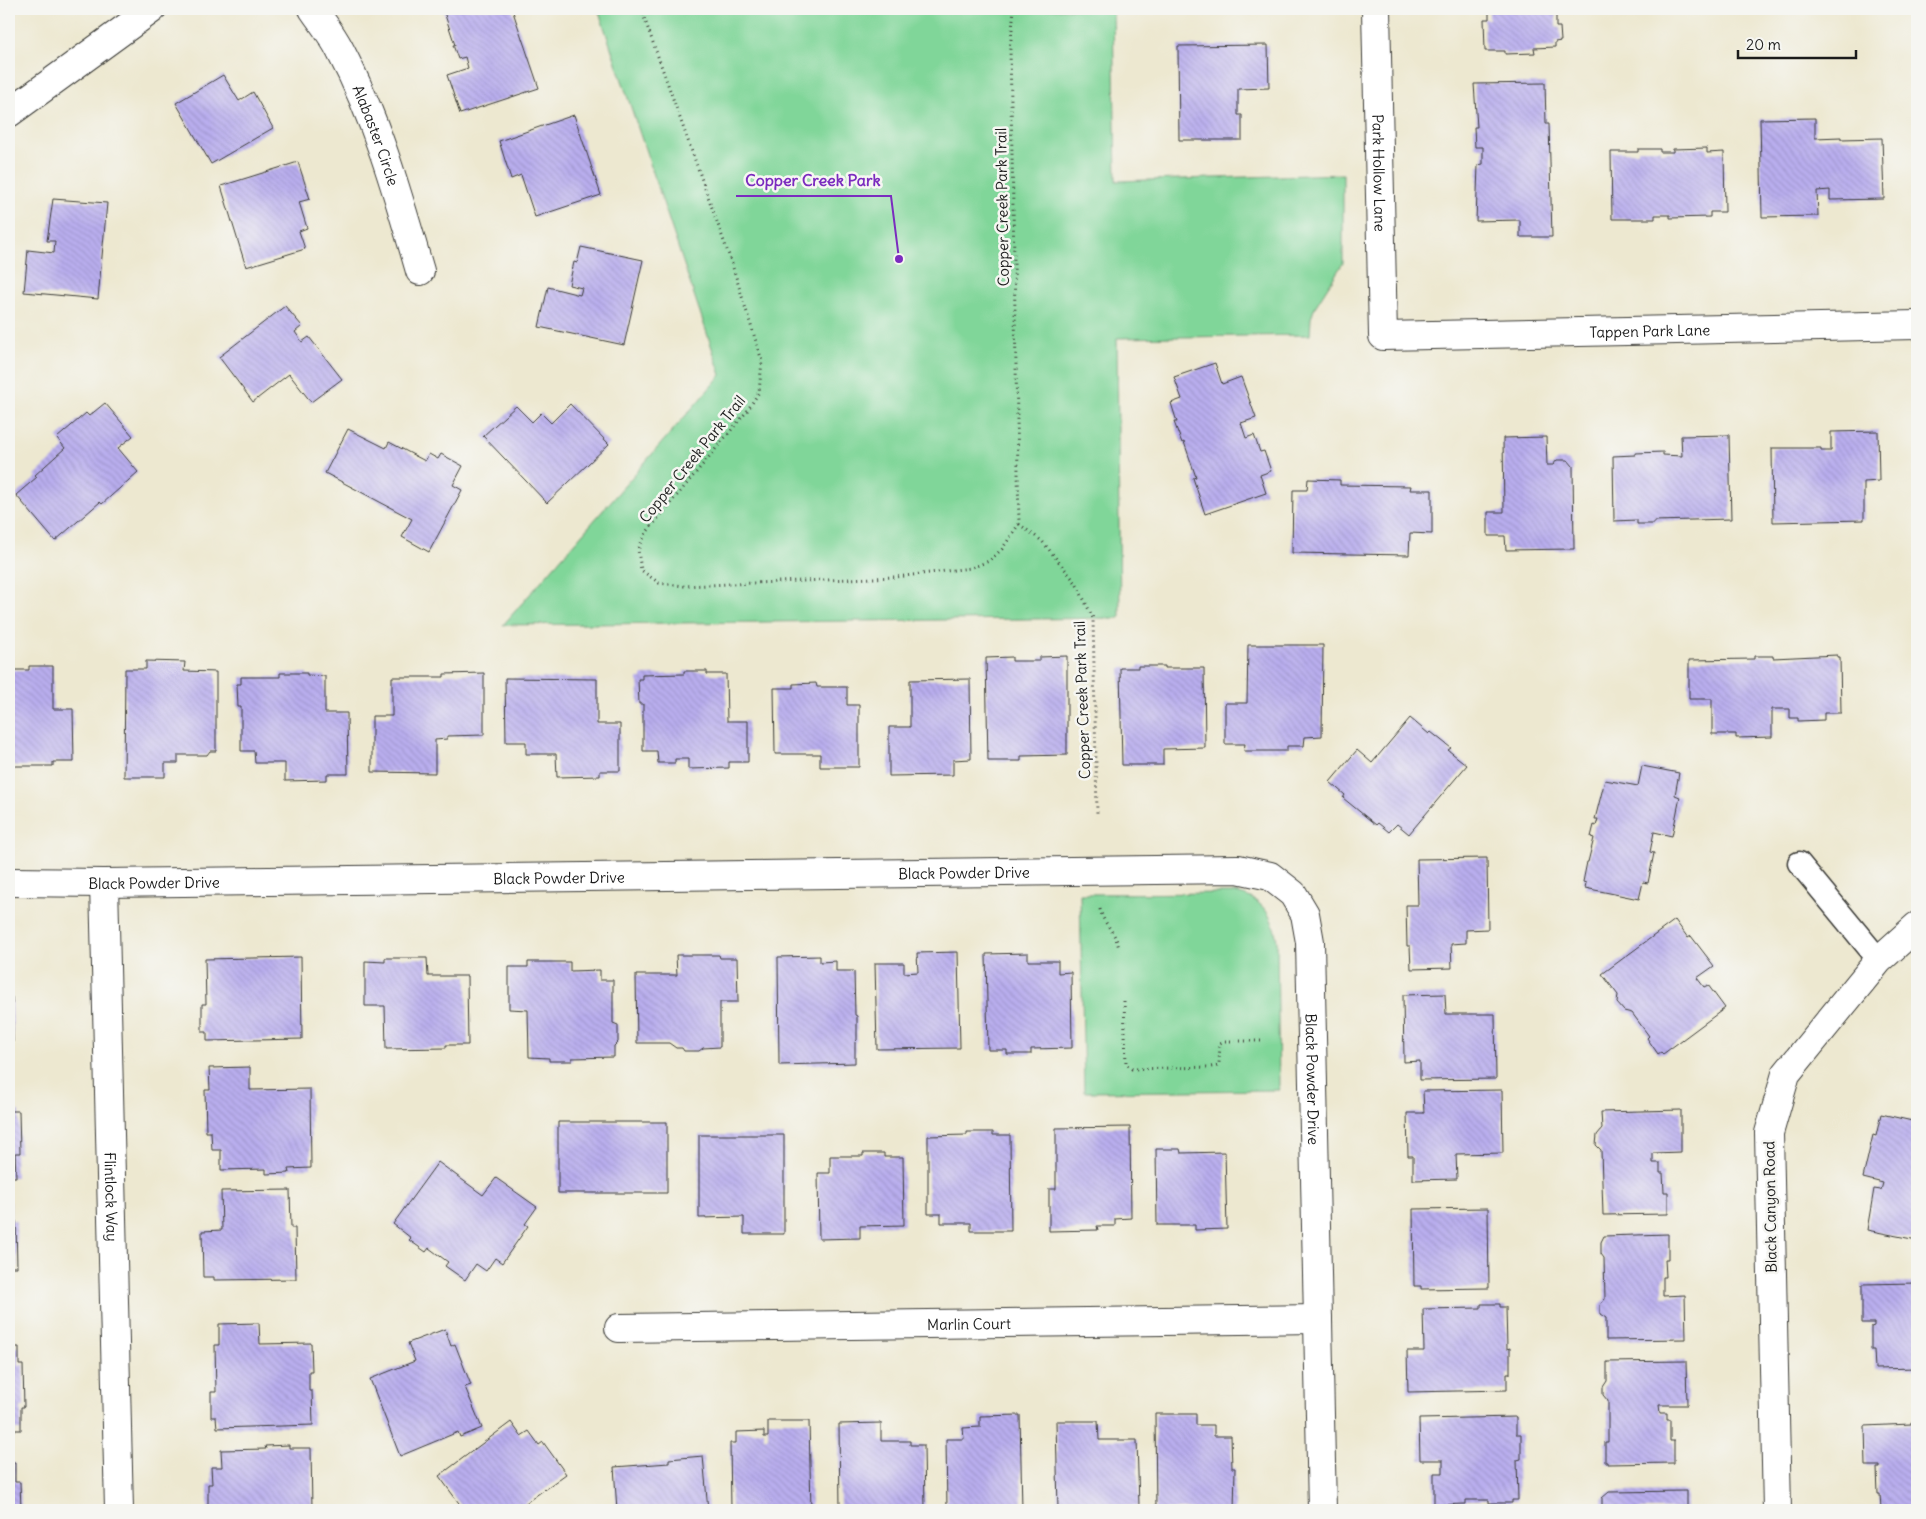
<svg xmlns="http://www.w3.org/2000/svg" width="1926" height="1519" font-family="Delius,sans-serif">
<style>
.green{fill:#80d699;stroke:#4e795a}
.building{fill:url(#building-back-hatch)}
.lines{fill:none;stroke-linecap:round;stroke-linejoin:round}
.lane-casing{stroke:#3b3b37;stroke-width:25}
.street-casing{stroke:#3b3b37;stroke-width:30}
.path{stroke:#3b3b37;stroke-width:3;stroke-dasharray:1 4;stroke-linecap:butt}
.lane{stroke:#fff;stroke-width:22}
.street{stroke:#fff;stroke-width:28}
.labels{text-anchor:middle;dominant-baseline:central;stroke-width:5;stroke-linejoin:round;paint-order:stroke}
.street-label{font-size:15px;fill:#1c1c1c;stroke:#f6f6f2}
.leader{fill:none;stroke:#7b2cbf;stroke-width:2}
.callout-dot{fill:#7b2cbf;stroke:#f6f6f2;stroke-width:2}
.callout-label{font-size:16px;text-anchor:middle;font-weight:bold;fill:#7b2cbf;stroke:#f6f6f2;stroke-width:5;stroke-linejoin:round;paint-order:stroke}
</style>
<defs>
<pattern id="building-back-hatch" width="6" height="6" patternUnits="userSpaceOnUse" patternTransform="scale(1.25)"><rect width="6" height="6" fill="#b9aeee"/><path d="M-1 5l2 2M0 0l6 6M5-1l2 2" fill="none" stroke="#9e95cc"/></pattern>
</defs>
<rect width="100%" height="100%" fill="#f6f6f2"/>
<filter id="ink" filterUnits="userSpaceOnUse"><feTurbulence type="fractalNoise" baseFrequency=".02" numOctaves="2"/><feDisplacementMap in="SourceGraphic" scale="10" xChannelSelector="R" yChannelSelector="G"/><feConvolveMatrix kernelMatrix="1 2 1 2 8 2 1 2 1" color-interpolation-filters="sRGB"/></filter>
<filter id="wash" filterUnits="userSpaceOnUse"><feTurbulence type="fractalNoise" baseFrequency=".0096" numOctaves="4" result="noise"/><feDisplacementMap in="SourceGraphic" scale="20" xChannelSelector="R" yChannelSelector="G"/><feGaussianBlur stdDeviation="1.12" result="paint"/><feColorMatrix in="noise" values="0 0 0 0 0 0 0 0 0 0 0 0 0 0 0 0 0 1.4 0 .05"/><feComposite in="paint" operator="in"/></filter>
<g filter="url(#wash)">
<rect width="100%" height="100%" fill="#ede8d0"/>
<path class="green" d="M598,9h515l3,172 227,-7v89l-28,44 -4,11 -1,17 -193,3 3,280 -617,7 218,-250z
M1235,893c27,5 38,22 42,48l2,149 -195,2 -4,-198z"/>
<g id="blocks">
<path class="building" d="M443,9h69l27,79 -79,26 -13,-39 21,-7 -3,-11 -7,2 -5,-14h2z
M1489,9h67v18h4l1,14 -6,1v5l-21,1 1,5 -30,1v-3h-20l-1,-32h5z
M1268,45l1,43 -31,1v26h4v25h-63l-1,-94z
M223,75l16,26 14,-9 20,36 -62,36 -35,-61z
M1545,83l1,41h3l3,113h-32v-17l-44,1 2,-56 5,-1v-17h-8l-1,-20h3l-3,-43z
M574,115l27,80 -66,22 -14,-42 -10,4 -12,-38z
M1815,118v20l26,-1v2l41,-1 2,61 -54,1v-10l-13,1 1,25 -56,1 -2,-98z
M1707,148v5l17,-1 1,60h-15v5l-40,1v-3h-15v4h-43l-1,-67h27v-3h22v3h13v-3z
M298,162l12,37 -11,3 8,26 -8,3 6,18 -59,18 -25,-81z
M53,199l54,4 -9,96 -74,-7 4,-42 26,3 1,-12h-8z
M581,247l62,13 -19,85 -85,-18 9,-40 32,8 2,-7 -13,-3 5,-23 3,1z
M285,306l17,20 -7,6 7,10 7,-5 33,42 -31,23 -22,-28 -36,28 -34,-45z
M1215,363l7,21 19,-7 15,41 -15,5 5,15 8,-3 6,17 4,-1 7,20 -11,4 6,18 -61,21 -12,-36 3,-1 -12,-35 -2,1 -8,-21h3l-6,-19 11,-4 -8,-22z
M105,403l28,33 -15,12 20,24 -36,32 -2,-2 -45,39 -39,-46 21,-18 -2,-2 30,-27 -8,-10 29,-25 3,3z
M570,404l39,40 -62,59 -64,-67 33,-30 16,16 9,-9 10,10z
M348,429l38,19 3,-6 36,19 4,-7 9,5 3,-5 22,12 -10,19 9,5 -33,62 -27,-15 10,-18 -87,-46z
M1878,431l1,50 -15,1v38l-91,2 -1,-74h49v3h10v-19z
M1729,435l2,84 -77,2v3h-17v-4l-23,1 -1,-65 22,-1v-2l28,-1v3l19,1 -1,-20z
M1546,437l1,28h6l4,-5h11l5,6 1,83 -68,1 -1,-14h-17v-24h16l-1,-74z
M1308,479l32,1v5l71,1 -1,4h22v44l-22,-1 -1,22 -117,-2 1,-63h14z
M1248,645h75l-1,91 -17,1 -1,9h-17v5h-43l1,-7h-20v-41h22z
M1837,655v2h3l1,56h-17v7l-26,1v-3h-8v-9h-18v28l-36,1v-4h-24v-35h-23v-39l65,-1v-3h19v2z
M1067,656v99l-46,1v5h-33l-2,-103 26,-1v4h28v-4z
M146,661l39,1 -1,9 32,1v79h-6l-3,4h-29v8h-13v14h-41l1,-108h21z
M29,666h24v43h20l1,53h-21v4h-44v-96h20z
M1138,666h27v2h39l1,80 -42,1v16h-41l-2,-97h18z
M684,671h23v3h19l1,47h21v41h-19v6l-41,1v-10h-13v4h-17l-1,-12h-14v-47h-4l-1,-25h4v-4l42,-1z
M280,673h27v2l18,1v37h22l1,61h-21v6l-42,1v-18h-30l-1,-12h-13v-44h-3l-1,-23h4v-7h39z
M484,673v62l-37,1v3l-12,1v33l-63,-1v-56h20v-39h52v-3z
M505,678l92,1v45h23v47h-20v5l-43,1 -1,-23h-30v-12h-20z
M970,679l1,80 -18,1v15l-64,1v-49h21v-47z
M816,683l1,4h30v18h12v62h-39v-13h-45l-1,-66h19v-4z
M1410,718l19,16 2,-2 20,16 -3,2 19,15 -58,69 -12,-10 -8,8 -11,-9 -2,2 -33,-27 2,-3 -15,-13 27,-32 15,13z
M1642,766l37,7 -4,22 5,2 -8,39 -18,-4 -4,20 4,1 -6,30 -5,-1 -4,17 -54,-11 1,-5 -3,-1 4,-20h1l6,-24 -3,-1 3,-12 2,1 2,-7h-3l10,-39 33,6z
M1487,858l1,71 -22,1v13l-15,1 1,24 -41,1 -1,-23h-3l-1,-41h12l-1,-46z
M1675,920l13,18 3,-2 23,30 -17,12 7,9 4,-2 17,23 -62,46 -2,-2 -3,2 -11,-16 2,-2 -17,-23 -8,-2 -7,-8 1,-8 -16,-21z
M958,952l2,96 -83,1 -2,-86h29v10l14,-1 -1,-19z
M1028,953v8h30v12l13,-1 1,76 -41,1v5h-24v-4h-19l-2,-96z
M676,955h43l1,3h17l1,44h-18v45l-17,1 -4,3h-15l-2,-3h-6l-7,-5h-32l-1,-68h41z
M820,956v6l16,-1v10h18l1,44 2,1v24l-2,2v21l-76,2 -1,-108z
M301,957l1,82 -95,2v-9h-5v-28h4l-1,-45z
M385,958h42l1,18h39l1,69h-22v3l-60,1 -1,-43h-20v-45l20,1z
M528,962h42v9l30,-1v10h13v43l5,2v17l-4,4v11l-42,1v3h-23v-3l-20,-1 -1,-47 -19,-1v-42h19z
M1445,994l1,20h49l1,65 -76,1v-19l-16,1 -1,-67z
M9,997h3l1,45h-4z
M250,1067v23l60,-1 1,79 -23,1 1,4 -23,1v-5l-45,1v-20h-9l-1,-18h-5l-1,-42h5l-1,-22z
M1502,1090l1,63 -47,1 1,25 -44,1v-24h-5l-1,-43h17l-1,-22z
M1681,1110v42l-28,1v10h7v10h3l1,19h4v22l-65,1 -2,-65 -5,-5 1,-10 5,-6 -1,-17z
M9,1111h10l1,42h-5l1,24h-7z
M1881,1114l36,8v118l-50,-10 7,-41 7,1 2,-7 -20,-5 10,-43 3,1z
M558,1122h109v71h-109z
M1130,1127l1,91 -16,1v7h-18l1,4 -49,1v-42h7v-61z
M967,1132h26v3h17l1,96h-40v-8h-30v-9h-13v-78l39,-1z
M699,1135h85v99h-40v-17l-45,1z
M1156,1149h24l1,4 44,-1 2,77 -32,1v-5h-38z
M863,1153h21v4h19l1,68 -44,1v12l-41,1 -1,-66h12v-17h33z
M438,1162l45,33 13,-17 41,29 -12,17 3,2 -26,37 -7,-5 -9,13 -10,-7 -11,16 -20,-14 3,-4 -19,-14 -3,4 -17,-12 2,-2 -18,-14z
M290,1190l1,38h4l1,51 -82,1v-3h-11l-1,-46 20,-1 -1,-39z
M9,1202h2v18l5,1 1,46h-8z
M1488,1208l1,80 -68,1v-3h-7l-1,-77z
M1668,1234v25h-3l1,18h-3v19l22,-1 1,44 -80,1v-22l-6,-4v-9l5,-6 -1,-41 -3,-4v-12l3,-6z
M1917,1283v85l-42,1 -1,-19h-3v-23l3,-1v-3h-12v-39z
M1481,1304h19v3h6l1,42 3,-1v26h-3v16l-99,2 -1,-41h17l-1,-42 58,-1z
M259,1323l1,21 51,-1 1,28h-3v20h3l1,34 -96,3 -1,-11h-5v-25h5l-1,-47h4v-21z
M445,1329l6,17 4,-2 16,41 -6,2 17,41 -22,9 -2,-5 -58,24 -30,-77 45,-18 -7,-18z
M9,1347h10v18h4l1,42h-3v23h-12z
M1686,1361l1,44h-28l1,8h7v7h3v21h4v22l-67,1v-2h-2v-20h3v-41l-5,-6v-8l4,-6v-19z
M1155,1414h41v11h18v11h17l1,32h3l-1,42h-78z
M1020,1415l2,95h-75l-1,-71h18l-1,-11 17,-1v-11z
M1516,1417v17h5v25l-4,1 1,40h-6v3h-23v-3h-23v4l-32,1v-32h9v-13h-23l-1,-41z
M768,1421h41l2,89h-80l-1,-67h6v-11l28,-1v6h4z
M1056,1421h42l1,19h38l2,66 -37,1v3h-44z
M511,1422l10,14 8,-5 10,14 4,-3 23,32 -50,36h-52l-25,-34z
M1911,1422h6v87l-36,1 -1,-16h-2l-1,-26h3v-2h-14l-1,-40 46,-2z
M881,1423v18h29v4h14l1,65h-85l-1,-86z
M289,1445v3h22l1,62h-104v-26h4l-1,-17h11l-1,-17 45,-1 -1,-3z
M703,1456l5,54h-91l-3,-43 55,-4v-4z
M9,1463h6v19h5l1,28h-12z
M1687,1491v19h-82l-3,-4v-8l7,-6z"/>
</g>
</g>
<g filter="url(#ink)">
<use href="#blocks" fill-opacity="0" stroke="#3b3b37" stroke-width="1"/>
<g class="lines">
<g class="lane-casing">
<path id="lane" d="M1799,863l80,97"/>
</g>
<g class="street-casing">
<g id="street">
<path id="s1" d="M313,9c9,13 20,27 27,41 37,70 58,145 80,221"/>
<path id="s2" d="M1376,9l7,327 534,-11"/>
<path d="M9,113l143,-104"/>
<path id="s3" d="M9,882l95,1 1134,-14 32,7 23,18 12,20 5,28 12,568"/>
<path id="s4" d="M104,883l15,627"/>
<path id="s5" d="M619,1328l699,-9"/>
<path d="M1777,1510l-8,-377 17,-59 93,-114 38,-34"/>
</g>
</g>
<path class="path" d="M641,9l90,252 31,100 -3,31 -12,19 -101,122 -8,17 3,20 18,13 25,3 212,-9 75,-9 18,-7 13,-12 17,-25 -9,-475 4,-40
M1019,524l23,17 34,42 17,35 4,195
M1100,909c4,17 16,22 19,40
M1124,1001l2,63 6,5 79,-2 6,-1 2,-3 1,-20 4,-2h39"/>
<use href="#lane" class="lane"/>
<use href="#street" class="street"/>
</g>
</g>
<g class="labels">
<g class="street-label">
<text stroke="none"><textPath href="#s1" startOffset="142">Alabaster Circle</textPath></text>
<text stroke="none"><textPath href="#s2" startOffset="164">Park Hollow Lane</textPath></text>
<text transform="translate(1002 207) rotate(-91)">Copper Creek Park Trail</text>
<text stroke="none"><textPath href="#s2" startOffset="594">Tappen Park Lane</textPath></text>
<text transform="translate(692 459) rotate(-51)">Copper Creek Park Trail</text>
<text transform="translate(1082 700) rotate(-92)">Copper Creek Park Trail</text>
<text stroke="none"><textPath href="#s3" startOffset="955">Black Powder Drive</textPath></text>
<text stroke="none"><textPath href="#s3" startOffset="550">Black Powder Drive</textPath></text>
<text stroke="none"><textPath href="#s3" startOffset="145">Black Powder Drive</textPath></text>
<text stroke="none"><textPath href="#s3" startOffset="1480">Black Powder Drive</textPath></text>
<text stroke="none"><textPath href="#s4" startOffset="314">Flintlock Way</textPath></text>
<text transform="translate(1770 1207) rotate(-91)">Black Canyon Road</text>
<text stroke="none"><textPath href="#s5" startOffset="350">Marlin Court</textPath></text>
</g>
</g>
<path class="leader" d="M899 259L891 196H736"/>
<circle class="callout-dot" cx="899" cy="259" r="5"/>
<g class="callout-label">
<text x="813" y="186">Copper Creek Park</text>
</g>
<rect width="1926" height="1519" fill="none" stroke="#f6f6f2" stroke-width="30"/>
<path d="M1738 50v8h118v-8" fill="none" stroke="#1c1c1c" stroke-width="2.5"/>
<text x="1746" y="50" font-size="15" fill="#1c1c1c" stroke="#f6f6f2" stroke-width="4" paint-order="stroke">20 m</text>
</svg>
